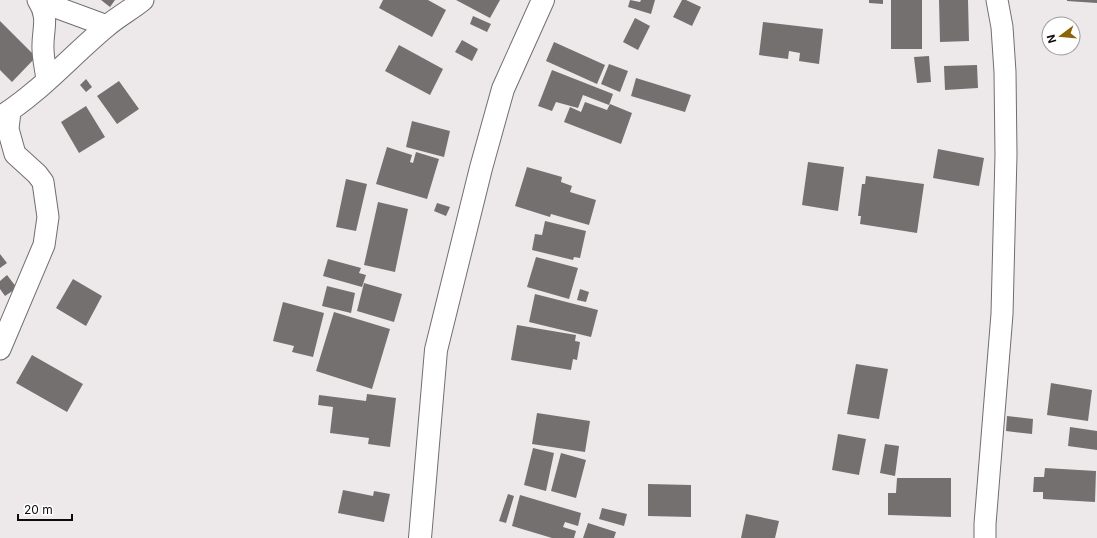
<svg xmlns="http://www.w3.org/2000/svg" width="1097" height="538" font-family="Inter,sans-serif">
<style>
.building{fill:#747070}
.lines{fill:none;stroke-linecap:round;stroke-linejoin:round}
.street-casing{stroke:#726e6f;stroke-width:23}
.secondary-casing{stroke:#726e6f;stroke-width:24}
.street{stroke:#fff;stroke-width:21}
.secondary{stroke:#fff;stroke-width:22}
</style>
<rect width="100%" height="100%" fill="#ede9ea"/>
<path class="building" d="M101,0h14l-5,7z
M383,0h45l18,10 -14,27 -53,-29z
M456,0h44l-10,18z
M630,0l10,2 1,-2h14l-4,14 -23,-7z
M682,0h4l15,7 -9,19 -19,-9z
M869,0h14v4l-14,-1z
M891,0h31v49h-31z
M939,0h29l1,41 -29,1z
M1067,0h30v3l-30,-2z
M473,16l18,8 -4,8 -17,-8z
M635,18l15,8 -12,24 -15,-8z
M0,21l36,36 -24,25 -12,-12z
M763,22l60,7 -4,35 -20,-3 1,-8 -11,-2 -1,8 -29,-4z
M462,40l16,9 -6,12 -17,-9z
M554,42l51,23 -8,19 -51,-23z
M399,45l44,24 -13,26 -45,-24z
M929,56l2,26 -14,1 -3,-26z
M609,64l19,7 -8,21 -19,-8z
M977,65l1,23 -33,2 -1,-24z
M552,70l61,24 -4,11 -26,-10 -5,13 -22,-6 -4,9 -14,-5z
M636,78l55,17 -6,17 -54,-16z
M86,79l6,8 -6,5 -6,-7z
M119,81l20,28 -22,15 -20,-28z
M585,102l22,8 3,-6 22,9 -11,31 -57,-22 6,-15 11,5z
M86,106l19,31 -26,16 -18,-31z
M412,121l38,10 -6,26 -38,-10z
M387,147l25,8 -2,7 3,1 3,-11 23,7 -12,40 -51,-15z
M938,149l46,9 -5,28 -46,-8z
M808,162l36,5 -6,44 -36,-6z
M527,167l35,10 -1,5 11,4 -2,6 26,8 -7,25 -38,-11 -1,3 -35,-11z
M866,176l58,8 -7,49 -57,-9 1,-8h-3l4,-32h3z
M346,179l21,5 -11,47 -20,-4z
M378,202l30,7 -13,63 -31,-7z
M437,203l13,4 -4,9 -12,-5z
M545,221l41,10 -6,27 -6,-1 -1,3 -41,-10 3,-16 7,1z
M0,254l7,9 -7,5z
M536,257l42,11 -9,31 -42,-12z
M328,259l33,9 -2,5 7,2 -4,12 -39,-11z
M7,275l10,13 -12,8 -5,-7v-8z
M73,279l29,17 -16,30 -30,-18z
M364,283l38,11 -8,28 -37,-11z
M327,286l28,7 -4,20 -29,-7z
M580,289l9,3 -3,10 -9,-2z
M535,294l63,16 -7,27 -62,-15z
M283,302l41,11 -11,44 -21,-5 2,-6 -21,-5z
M334,312l56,17 -18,60 -56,-18z
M517,325l59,10 -1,6 5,1 -3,18 -4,-1 -2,11 -60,-10z
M32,355l51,29 -16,28 -51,-29z
M856,364l32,5 -9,50 -32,-5z
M1051,383l41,7 -4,31 -41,-6z
M367,394l29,4 -6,49 -22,-3 1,-6 -39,-5 3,-26 -15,-2 1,-10 47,6z
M537,413l53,8 -5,31 -53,-8z
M1007,416l26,3 -1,15 -26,-3z
M1070,427l27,4v19l-29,-4z
M838,434l28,5 -7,36 -27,-5z
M885,444l14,2 -4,30 -15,-3z
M533,448l21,5 -8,38 -22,-6z
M561,453l25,7 -10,38 -25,-7z
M1045,468l51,3 -1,31 -52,-3v-7h-10l1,-15h10z
M897,478h54v39l-63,-2v-22h8z
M648,484l43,1v32l-43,-1z
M343,490l30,6 1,-5 16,3 -6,28 -46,-9z
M508,494l6,2 -8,27 -7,-2z
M520,495l61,18 -3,13 -13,-4 -2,5 13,4 -2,7h-22l-40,-12z
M602,508l25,6 -3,12 -25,-7z
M746,514l33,7 -4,17h-34z
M588,523l28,9 -2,6h-31z"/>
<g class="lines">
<g class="street-casing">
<path id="street" d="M38,0c12,18 4,30 5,49 0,10 3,21 4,31
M39,1l68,25
M0,117c39,-24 70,-60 106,-90 11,-10 25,-17 37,-27
M0,349l44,-104 4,-28 -5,-35 -6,-8 -22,-20 -7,-25 2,-18
M985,538v-14l17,-210 4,-159 -1,-83 -3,-45 -5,-27"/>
</g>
<g class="secondary-casing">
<path id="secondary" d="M420,538l16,-188 45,-182 22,-79 40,-89"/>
</g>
<use href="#street" class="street"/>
<use href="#secondary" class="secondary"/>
</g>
<g transform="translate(1061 36) rotate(254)"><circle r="19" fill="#ffffff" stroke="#9e9d9e"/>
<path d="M0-3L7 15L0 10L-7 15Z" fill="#8b6505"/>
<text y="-6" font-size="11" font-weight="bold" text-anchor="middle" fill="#0d0b0c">N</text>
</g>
<path d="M18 514v6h54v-6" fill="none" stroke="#0d0b0c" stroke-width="2"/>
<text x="24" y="514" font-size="12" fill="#0d0b0c" stroke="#ffffff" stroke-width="3" paint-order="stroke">20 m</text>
</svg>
